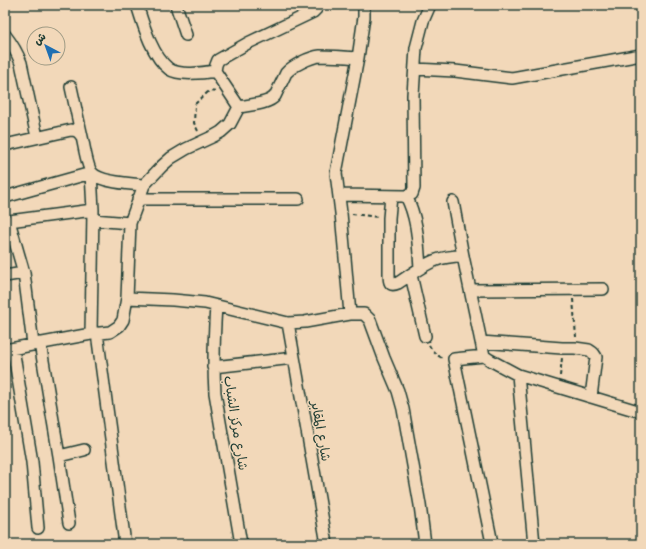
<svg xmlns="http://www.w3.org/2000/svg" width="646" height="549" font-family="'Comic Neue','Playpen Sans Arabic',sans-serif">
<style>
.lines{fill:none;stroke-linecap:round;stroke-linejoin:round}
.street-casing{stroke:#1f3d34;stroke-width:14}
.path{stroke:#1f3d34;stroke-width:2;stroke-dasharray:4 3;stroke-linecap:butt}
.street{stroke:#f2d8b9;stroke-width:11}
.labels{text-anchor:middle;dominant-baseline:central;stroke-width:3;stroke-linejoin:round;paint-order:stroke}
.street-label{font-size:13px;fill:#1f3d34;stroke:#f2d8b9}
</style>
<rect width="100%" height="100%" fill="#f2d8b9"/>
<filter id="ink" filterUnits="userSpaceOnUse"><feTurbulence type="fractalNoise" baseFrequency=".025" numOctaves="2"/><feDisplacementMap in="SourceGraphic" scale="8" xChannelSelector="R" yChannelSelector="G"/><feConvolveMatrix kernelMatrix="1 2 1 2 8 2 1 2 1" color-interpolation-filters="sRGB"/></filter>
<g filter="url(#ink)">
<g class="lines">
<g class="street-casing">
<path id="street" d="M137,5c6,19 15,51 32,64 10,7 35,4 46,2
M176,5l10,30
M5,35c7,9 12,17 16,28l16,74
M415,69l40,2 57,7 129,-23
M71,87l11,50
M239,107l-24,-36 1,-6 2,-5 30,-17 65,-31 3,-3 2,-4
M239,107c10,-2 30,-3 36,-11l11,-23c6,-7 24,-16 34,-17 13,0 26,1 38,2
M5,145l66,-15c6,0 8,2 11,7 2,8 5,30 10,36 8,9 39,11 52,12
M339,195l67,1 6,-2 2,-6 -1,-93 3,-47 7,-27 7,-16
M391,196l-2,22v55c0,8 0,14 9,10 25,-16 34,-27 65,-27
M406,196c12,23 12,47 14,72
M5,197l86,-24 2,37 -2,124 -86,16
M138,199h160
M453,202l10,54 21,100 6,4 28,15 123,37
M93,220l37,3
M411,275l14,61
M5,276l19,-3
M470,290l133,-1
M127,298l46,2 32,3 83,20 17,-1 45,-8h14l6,6 14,38 14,33 5,18 17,96 5,39
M216,306c-2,30 -3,56 -1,87l26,151
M350,314l-9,-101 -5,-40 22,-115 6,-41v-12
M288,323l39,221
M97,333l28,211
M91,334l19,-2 9,-6 4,-6 4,-22 3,-75 14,-38 18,-19 9,-8 15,-9 28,-13 7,-4 9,-8 9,-17
M481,342l81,6h13l14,2 3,2 2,2 2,3 -5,40
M40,343l19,113 25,-6
M33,344l-9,-71 -15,-52 84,-11
M13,349l19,113 6,66
M484,356l-30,3 38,184
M213,367l81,-9
M518,375l16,169
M59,456l10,67"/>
</g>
<path class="path" d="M198,131l-4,-8 1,-19 14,-13 7,1
M352,214l26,3
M573,299l3,38
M429,345c3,6 8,11 14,13
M560,376l2,-18"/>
<use href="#street" class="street"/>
</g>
</g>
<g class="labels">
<g class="street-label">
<text transform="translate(236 423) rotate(81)">شارع مركز الشباب</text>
<text transform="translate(321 431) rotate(80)">شارع المقابر</text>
</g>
</g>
<rect width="646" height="549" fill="none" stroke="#f2d8b9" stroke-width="20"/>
<rect x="10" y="10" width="626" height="529" fill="none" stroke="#1f3d34" stroke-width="1.5" filter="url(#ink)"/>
<g transform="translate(46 46) rotate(319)"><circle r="19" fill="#f2d8b9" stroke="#9e9a84"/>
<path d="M0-3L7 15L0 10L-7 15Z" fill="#1f6fb2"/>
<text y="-6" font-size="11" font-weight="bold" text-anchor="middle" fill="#1f3d34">ش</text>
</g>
</svg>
